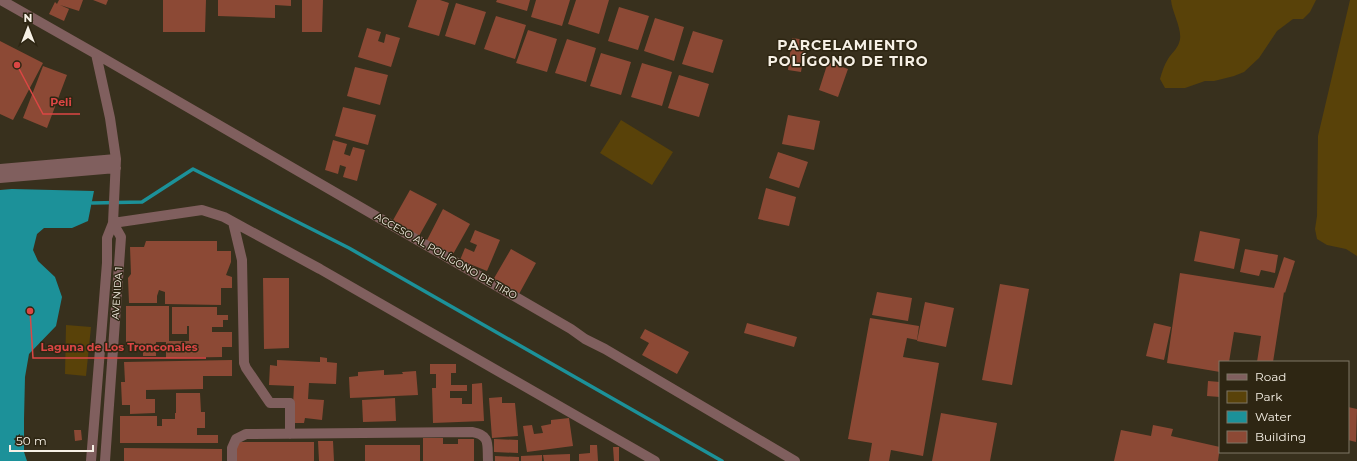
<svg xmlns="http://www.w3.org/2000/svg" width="1357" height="461" font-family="Montserrat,sans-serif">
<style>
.green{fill:#594209}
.water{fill:#1c9199}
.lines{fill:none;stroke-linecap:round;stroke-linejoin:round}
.stream{stroke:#1c9199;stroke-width:3.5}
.building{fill:#8c4935}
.minor{stroke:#805f5e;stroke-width:10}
.labels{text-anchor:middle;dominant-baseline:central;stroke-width:3;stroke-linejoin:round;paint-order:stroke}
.street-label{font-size:10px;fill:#f7f1e6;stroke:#2e2613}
.district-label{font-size:14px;font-weight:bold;letter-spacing:1px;fill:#f7f1e6;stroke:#2e2613}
.leader{fill:none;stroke:#db4644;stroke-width:1.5}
.callout-dot{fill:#db4644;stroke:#2e2613;stroke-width:1.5}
.callout-label{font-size:11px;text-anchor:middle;font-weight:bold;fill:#db4644;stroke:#2e2613;stroke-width:3;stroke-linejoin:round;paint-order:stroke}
</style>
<rect width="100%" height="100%" fill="#38301d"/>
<path class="green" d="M1171,0h145l-6,12 -7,7h-10l-16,12 -18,27 -15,14 -10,4 -20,5h-9l-20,7h-20l-5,-9c2,-7 4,-14 8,-20 3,-5 9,-10 11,-16 5,-12 -7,-30 -8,-43z
M1350,0h7v256l-11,-7 -19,-4 -10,-6 -2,-10 2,-13 1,-80z
M621,120l52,32 -21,33 -52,-32z
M66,325l25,2 -5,49 -21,-2z"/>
<path class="water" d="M12,189l82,2 -6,30 -16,7h-28l-7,6 -4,16 5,11 17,16 7,20 -6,29 -27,28 -4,23 -1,42v33l3,9h-27v-271z"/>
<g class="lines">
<path class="stream" d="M92,203l50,-1 51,-33 156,79 373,213"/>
</g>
<path class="building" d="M59,0h24l-4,11 -19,-6 9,4 -5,12 -15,-7 6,-12 2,2z
M93,0h15l-2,5z
M163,0h43l-1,32h-42z
M218,0h73v6l-16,-1v13l-57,-2z
M302,0h21l-1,32h-20z
M417,0h23l9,3 -10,33 -31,-9z
M497,0h33l-3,11 -31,-9z
M536,0h34l-8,26 -31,-9z
M576,0h33l-10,34 -31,-10z
M456,3l30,9 -11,33 -30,-9z
M619,7l30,9 -11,34 -30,-9z
M496,16l30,9 -11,34 -31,-10z
M655,18l29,9 -10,34 -30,-10z
M367,28l14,4 -3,9 6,2 2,-9 14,4 -9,29 -33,-10z
M528,30l29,9 -10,33 -31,-9z
M693,31l30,9 -10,33 -31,-9z
M792,38l14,2 -5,32 -13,-2z
M567,39l29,9 -10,34 -31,-9z
M0,41l43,22 -30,57 -13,-6z
M601,53l30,9 -10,33 -31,-9z
M828,62l20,7 -10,28 -19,-7z
M642,63l30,9 -10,34 -31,-9z
M43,66l24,9 -20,53 -24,-10z
M355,67l33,8 -8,30 -33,-9z
M679,75l30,9 -10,33 -31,-9z
M343,107l33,8 -8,30 -33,-9z
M788,115l32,6 -6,29 -32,-6z
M333,140l14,4 -3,10 6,2 3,-9 12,3 -8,31 -14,-4 3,-10 -6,-2 -2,9 -13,-4z
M778,152l30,10 -9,26 -30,-10z
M766,188l30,9 -7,29 -31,-7z
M410,190l27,14 -18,32 -27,-14z
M443,209l27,15 -18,32 -26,-14z
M475,230l25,10 -13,31 -27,-11 5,-12 9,4 3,-7 -7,-3z
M1200,231l40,8 -6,30 -40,-8z
M146,241h71v10h14v11l-5,13 6,2v11h-11v17l-56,-1v-12l-6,-2 -2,6v7h-28l-1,-25 3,-4 -1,-27h14z
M511,249l25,14 -17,31 -26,-14z
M1245,249l33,6 -3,18 -14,-3 -2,6 -19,-4z
M1284,257l11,4 -10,32 -1,-1 -11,70h-16l4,-26 -27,-4 -5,30h-9v10l-53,-9 13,-90 94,15z
M263,278h26v70l-25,1z
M1000,284l29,5 -17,96 -30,-5z
M877,292l35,6 -4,23 -36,-6z
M925,302l29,6 -8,39 -29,-6z
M126,306h43v35h20v-15h-2v8h-15v-27h45v8h11v5h-5v7h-11v5h20v15h-10v10l-56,1v-16h-10v14h-13v-10h-17z
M870,318l49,8 -2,14 -10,-2 -4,19 36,6 -16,93 -32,-6 -2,11h-20l3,-18 -24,-4z
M747,323l50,14 -3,10 -50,-14z
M1154,323l17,4 -7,33 -18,-4z
M645,329l44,23 -12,22 -35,-19 7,-12 -9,-5z
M320,357l7,1v4l10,1 -1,21 -27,-1 -1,16 16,1 -2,20 -17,-2 -1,5h-12l2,-37 -25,-1 1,-20 7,1v-6l43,2z
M232,360v16h-29v13l-57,1v9h9v14l-25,1v-9h-8l-1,-23h4l-1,-20z
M430,364h26v9h-5v12h16v6h-17v7h12v6h10v-20l10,-1 2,38 -51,2 -1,-35h4v-14h-6z
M384,370v5l19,-1 -1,-2 14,-1 2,24 -68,3 -1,-21 9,-1v-4z
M1208,381l12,1v15l-13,-1z
M176,393h24l1,19h4v16h-8v7h21v8h-98v-27h37v10h5v-7h13v-6h1z
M502,397v6h13l3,33 -26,2 -3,-40z
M395,398l1,23 -33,1 -1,-22z
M1348,407l9,2 -1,33 -8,-2z
M941,413l56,10 -7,38h-58z
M569,418l4,28 -46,6 -4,-26 9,-1 2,9 9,-1 -2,-7 10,-2v-4z
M1153,425l20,4 -2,7 49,11 -2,14h-104l7,-31 30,6z
M74,430h7l1,10 -7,1z
M423,438h20v6h15v-5h16v22h-51z
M494,439l24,1v13l-24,-1z
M318,441h15l1,20h-15z
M237,442h77v19h-77z
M365,445h55v16h-55z
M590,445h7l1,16h-19v-7l11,-1z
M613,447h6v14h-5z
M124,448l98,1v12h-98z
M570,454v7h-26l-1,-6z
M542,455v6h-21v-5z
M495,456l24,1v4h-24z"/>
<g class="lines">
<path class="minor" d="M1,0l95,54 14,64 6,41 -3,64 -6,15v25l-16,198
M96,54l475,275 14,10 20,10 190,112
M0,169l116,-10
M0,178l116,-10
M233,222l9,38 2,103 2,5 24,35h20v31
M113,223l89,-13 22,7 96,52 335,192
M105,461l16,-224 -8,-14
M232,461v-13l4,-9 10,-5 226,-2c19,3 15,13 16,29"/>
</g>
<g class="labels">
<g class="street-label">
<text transform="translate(446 256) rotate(30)">ACCESO AL POLÍGONO DE TIRO</text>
<text transform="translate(117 293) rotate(-86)">AVENIDA 1</text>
</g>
<g class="district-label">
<text x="848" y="45">PARCELAMIENTO<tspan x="848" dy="16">POLÍGONO DE TIRO</tspan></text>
</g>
</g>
<path class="leader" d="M17 65L43 114H80M30 311L33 358H206"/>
<g class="callout-dot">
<circle cx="17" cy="65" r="4"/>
<circle cx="30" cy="311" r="4"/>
</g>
<g class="callout-label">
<text x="61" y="106">Peli</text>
<text x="119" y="351">Laguna de Los Tronconales</text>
</g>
<rect x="1219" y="361" width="130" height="92" fill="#2e2613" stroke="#7e7767"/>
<rect x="1227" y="374" width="20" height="6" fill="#805f5e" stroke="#7e7767"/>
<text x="1255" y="381" font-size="12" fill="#f7f1e6">Road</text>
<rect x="1227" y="391" width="20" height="12" fill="#594209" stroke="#7e7767"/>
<text x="1255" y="401" font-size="12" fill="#f7f1e6">Park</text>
<rect x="1227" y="411" width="20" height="12" fill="#1c9199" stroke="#7e7767"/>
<text x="1255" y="421" font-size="12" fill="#f7f1e6">Water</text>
<rect x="1227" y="431" width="20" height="12" fill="#8c4935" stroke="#7e7767"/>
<text x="1255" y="441" font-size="12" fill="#f7f1e6">Building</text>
<g transform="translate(28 28)" stroke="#2e2613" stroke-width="3" paint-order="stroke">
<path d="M0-3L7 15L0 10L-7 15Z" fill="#f7f1e6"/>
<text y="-6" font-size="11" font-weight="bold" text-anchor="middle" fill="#f7f1e6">N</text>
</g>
<path d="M10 445v6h83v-6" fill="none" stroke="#f7f1e6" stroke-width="2"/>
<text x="16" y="445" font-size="12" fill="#f7f1e6" stroke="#2e2613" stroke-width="3" paint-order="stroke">50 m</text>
</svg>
